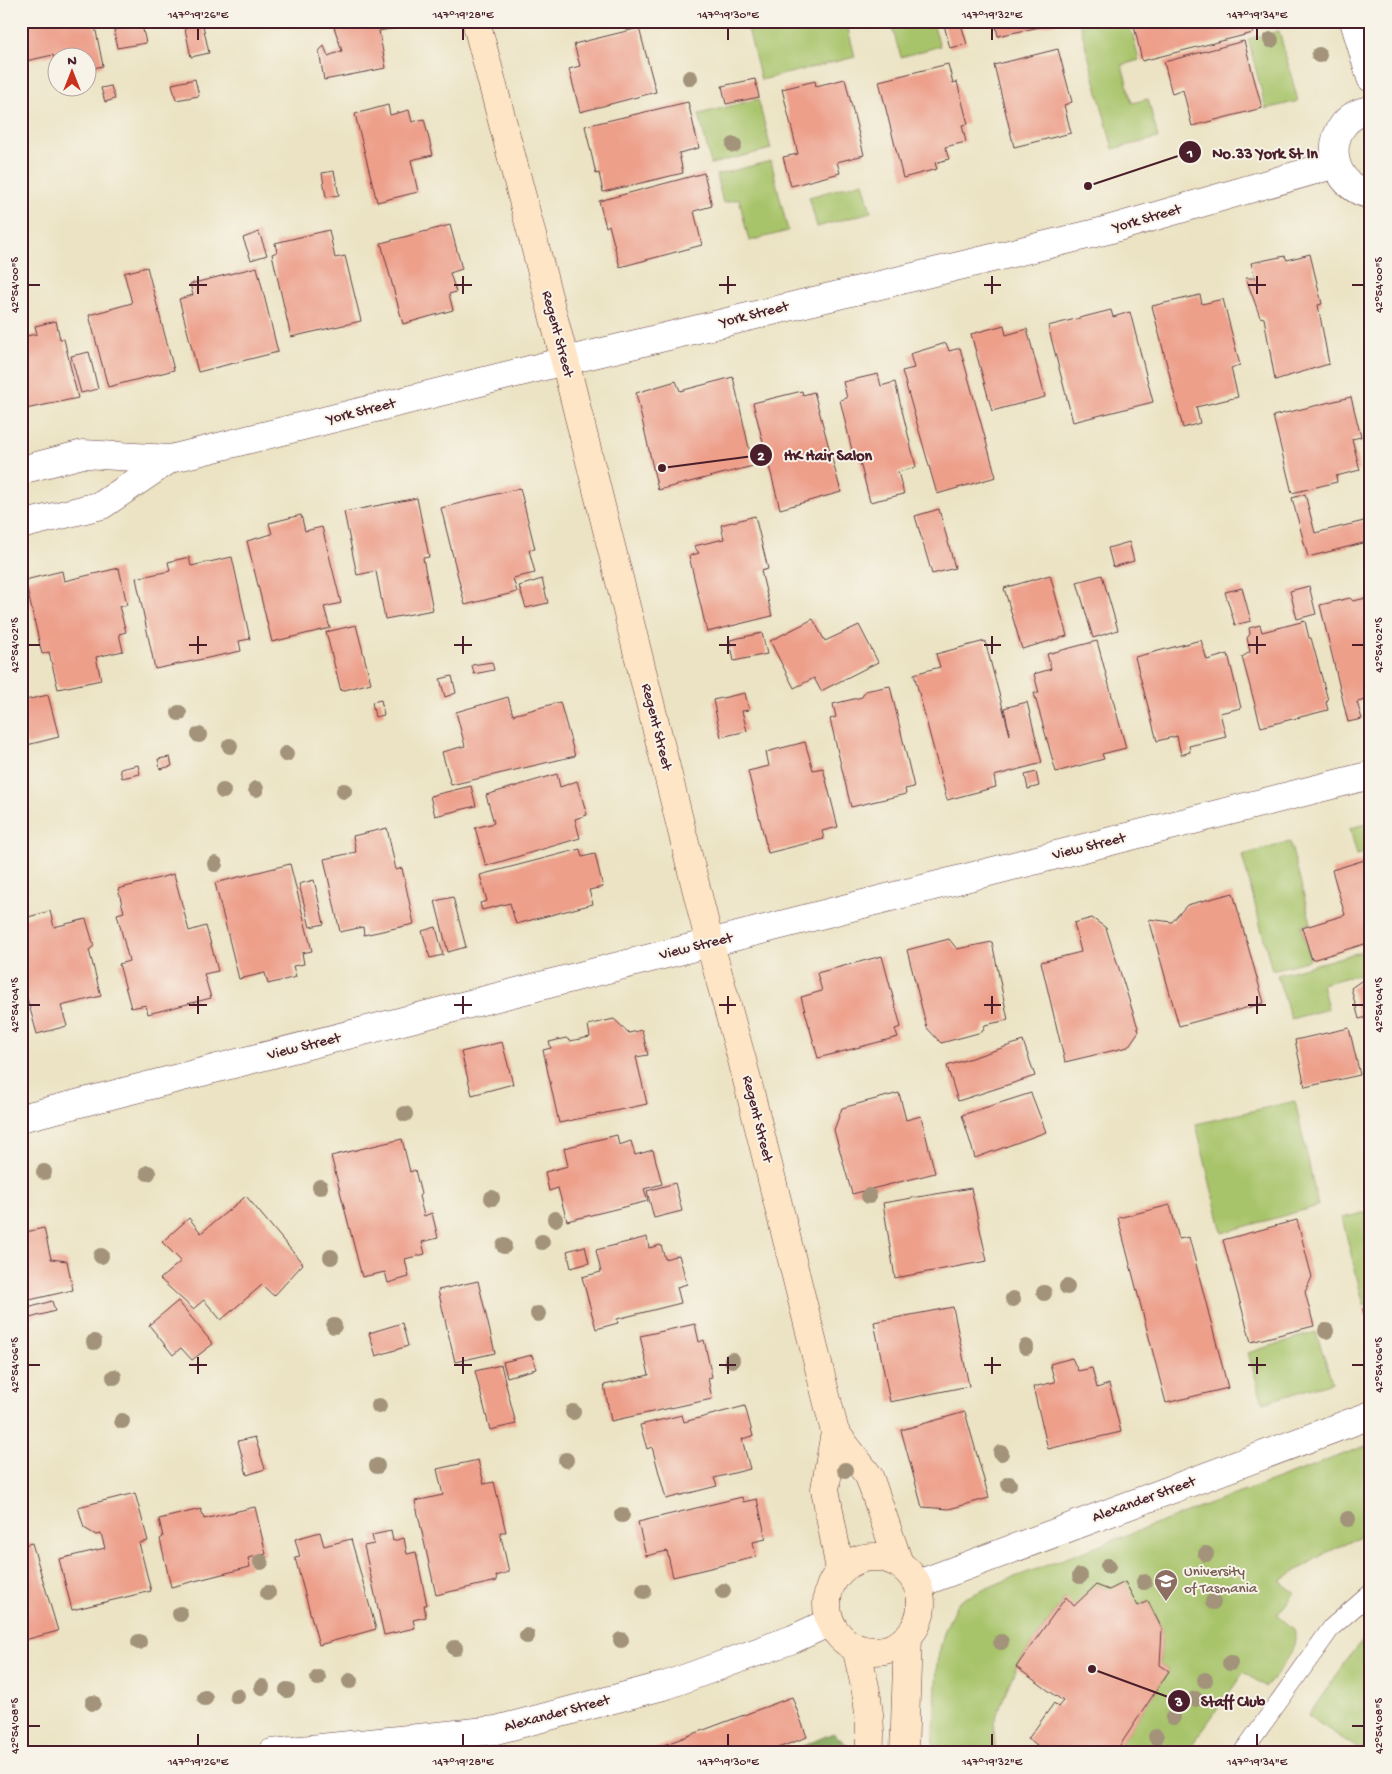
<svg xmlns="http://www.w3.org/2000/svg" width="1392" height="1774" font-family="'Gochi Hand',sans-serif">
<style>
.green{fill:#a8c46a;stroke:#79724a}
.forest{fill:#86aa5e;stroke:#686444}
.building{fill:#ed9f8a}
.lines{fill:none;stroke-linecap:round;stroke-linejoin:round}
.lane-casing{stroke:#623c42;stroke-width:19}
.street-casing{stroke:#623c42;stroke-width:29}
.secondary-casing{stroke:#623c42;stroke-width:29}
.lane{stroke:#fff;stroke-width:18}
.street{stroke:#fff;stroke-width:28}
.secondary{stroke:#fde5c5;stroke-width:28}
.tree{fill:#a2937a}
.ticks{fill:none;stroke:#4a1f2b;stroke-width:2}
.labels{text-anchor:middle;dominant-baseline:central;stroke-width:4;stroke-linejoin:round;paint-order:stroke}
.street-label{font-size:15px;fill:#4a1f2b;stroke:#f7f3e8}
.education-label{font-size:15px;fill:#785e54;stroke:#f7f3e8;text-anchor:start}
.leader{fill:none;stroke:#4a1f2b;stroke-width:2}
.callout-dot{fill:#4a1f2b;stroke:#f7f3e8;stroke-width:2}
.mark-label{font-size:15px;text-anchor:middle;font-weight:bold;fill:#fff}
.callout-label{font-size:16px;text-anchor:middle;font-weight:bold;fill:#4a1f2b;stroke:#f7f3e8;stroke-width:4;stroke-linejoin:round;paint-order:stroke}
.neatline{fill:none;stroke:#4a1f2b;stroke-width:2}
.ticks-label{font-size:12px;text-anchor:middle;fill:#4a1f2b}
</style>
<rect width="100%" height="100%" fill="#f7f3e8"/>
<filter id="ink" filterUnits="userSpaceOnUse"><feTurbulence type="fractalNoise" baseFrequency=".02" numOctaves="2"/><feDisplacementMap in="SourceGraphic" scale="10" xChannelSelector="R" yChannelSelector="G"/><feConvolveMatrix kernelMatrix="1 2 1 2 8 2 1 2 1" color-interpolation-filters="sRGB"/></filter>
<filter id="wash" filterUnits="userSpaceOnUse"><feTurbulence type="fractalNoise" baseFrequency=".0096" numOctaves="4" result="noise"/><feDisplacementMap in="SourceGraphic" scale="20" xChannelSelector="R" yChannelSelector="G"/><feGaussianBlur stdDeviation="1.12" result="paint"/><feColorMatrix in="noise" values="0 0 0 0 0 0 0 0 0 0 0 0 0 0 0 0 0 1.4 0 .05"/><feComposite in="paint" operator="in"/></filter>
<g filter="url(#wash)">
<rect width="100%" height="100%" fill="#ebe3c3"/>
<path class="green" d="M746,21h100l9,36 -94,23z
M890,21h42l8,25 -39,11z
M1079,21h50l10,39 -17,5 10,38 16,-4 10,39 -45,11z
M1279,31l19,70 -32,8 -18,-70z
M758,99l13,50 -60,15 -12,-50z
M771,161l17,70 -39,10 -10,-42 -16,4 -7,-28z
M863,182l8,30 -54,15 -8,-30z
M1371,823v28l-14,4 -7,-27z
M1290,842l21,81 -10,3 9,34 -38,10 -30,-115z
M1371,949v22l-49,13 6,25 -37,10 -14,-44z
M1295,1101l23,105 -96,27 -26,-109z
M1371,1211v93l-7,2 -22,-88z
M1316,1332l16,50 -69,21 -15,-50z
M1371,1444v18l-5,2 5,12v55l-47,23 -44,27 15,12 -18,22 17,14c6,22 -16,42 -28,58l-22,-15 -58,81h-71l54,-82 -9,-6 2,-36 -14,-28 -10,5 -29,-16 -13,-5 -22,21 -9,-9 -49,70 -22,55 1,31h-62l4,-91 7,-30 12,-27 9,-7 34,-15z
M1371,1631v104l-11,15 -52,-34 46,-66z"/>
<path class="forest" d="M833,1733l14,12 -2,8h-58z"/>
<g id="blocks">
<path class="building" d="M21,21h73l9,45 -15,3v-11h-30l-1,14 -4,-17 -32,7z
M198,21h4l7,32 -18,4 -7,-33z
M332,21h67l2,6 -22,4 7,37 -62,12 -5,-29 5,-5 4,10 14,-5z
M943,21h17l7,23 -17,4z
M995,21h68v1l-65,14z
M1133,21h117l3,12 -111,28z
M142,25l4,18 -29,5 -3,-18z
M639,28l17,64 -76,20 -11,-43 11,-3 -6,-22z
M1244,41l18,67 -70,18 -9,-36 -11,4 -8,-32z
M1058,49l14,53 -8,3 7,28 -57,14 -20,-82z
M948,64l5,19 4,-1 11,42 -6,1 4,17 -21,5 4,12 -14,4 2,6 -34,9 -24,-97z
M195,79l4,17 -23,4 -4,-16z
M755,79l4,18 -33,7 -4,-18z
M845,79l19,76 -27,7 3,11 -49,13 -8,-29 15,-3 -16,-65 33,-8 1,5z
M111,86l4,13 -10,3 -4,-14z
M688,102l11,46 -20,5 4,20 -80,19 -4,-19 -3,1 -11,-48z
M388,105l2,10 19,-5 3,12 12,-3 9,36 -22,5 7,32 -41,10 -22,-88z
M334,171l5,24 -13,2 -4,-24z
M704,173l8,33 -18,5 8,34 -82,22 -11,-42 -3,2 -7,-26z
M450,225l12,44 -12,4 6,19 -7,2 4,16 -50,14 -22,-81z
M329,230l6,28 10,-2 16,65 -70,16 -19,-83 5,-2 -2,-9z
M259,232l8,23 -16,5 -8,-22z
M1310,254l12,50 -4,1 11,59 -54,16 -11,-62 -4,-1 -14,-39h9l-4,-15 34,-7 2,4z
M147,267l27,103 -66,17 -19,-72 43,-12 -8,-30z
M257,267l21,85 -80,20 -19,-73 14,-4 -3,-11z
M1200,295l2,9 21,-5 17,66 -9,3 7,29 -42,10 4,16 -17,5 -31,-122z
M1111,310l2,7 17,-5 23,90 -80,20 -25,-96z
M56,321l4,18h4l14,59 -57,12v-73l16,-3 -2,-8z
M1004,325l2,10 21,-6 18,68 -53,14 -21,-77z
M946,343l3,8 11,-3 36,129 -59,17 -35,-123 12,-3 -4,-14z
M89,352l9,37 -17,4 -10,-37z
M878,374l3,12 14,-4 21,85 -18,5 6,22 -34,8 -12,-48 -4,5 -14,-59 7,-2 -4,-16z
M733,377l20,89 -95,24 -22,-97 40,-12 4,10z
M802,391l1,4 11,-3 27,100 -61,17 -27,-106z
M1351,397l10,40 -9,2 8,31 -24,6 1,6 -45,11 -19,-77z
M520,488l15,61 -6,1 6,23 -22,5 4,14 -52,13 -24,-97z
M1305,494l10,39 53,-13 3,9v12l-63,16 -16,-59z
M417,498l12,59 -6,1 10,52 -48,9 -9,-48 -19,4 -13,-63z
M939,509l16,59 -23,6 -17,-58z
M301,515l4,16 17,-4 19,76 -17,4 6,21 -58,14 -25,-101 25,-7 -3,-11z
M755,516l13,53 -7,2 11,45 -65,16 -18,-76 10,-3 -5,-7 30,-7 -3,-14z
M1129,542l5,19 -21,6 -5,-19z
M189,557l2,9 41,-9 18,82 -11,2 2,10 -86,18 -19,-91 34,-7 -2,-9z
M119,568l8,37 -8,1 7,26 -7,2 4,17 -27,6 5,23 -43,9 -9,-37 -7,2 -17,-74 37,-9 2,10z
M1050,575l17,61 -45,13 -18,-61z
M1102,575l16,55 -25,8 -16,-56z
M542,579l6,24 -22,5 -7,-22z
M1309,586l7,28 -19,5 -7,-28z
M1242,588l9,33 -16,4 -10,-33z
M1371,597v102l-14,3 5,17 -14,3 -28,-117 30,-7 3,3z
M813,619l12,22 34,-16 19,37 -57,29 -7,-13 -20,10 -24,-47z
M1305,621l4,17h2l17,62 -2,2 2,8 -67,17 -19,-70 8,-5 -3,-14 3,-4 -1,-6 11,-3 2,7z
M356,625l15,58 -30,8 -15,-59z
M762,633l5,21 -33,7 -4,-21z
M1201,640l6,20 21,-6 13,54 -21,5 6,24 -37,9 1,6 -9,3 -4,-19 -20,5 -22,-84z
M985,641l25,94 -6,-27 23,-6 15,61 -48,13 2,11 -49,13 -33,-126 26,-7 -4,-13z
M1097,641l29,107 -24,6 2,5 -48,13 -22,-79h5l-5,-19 17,-5 -4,-15z
M492,662l2,8 -20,4 -2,-9z
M452,676l4,17 -11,4 -5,-18z
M890,686l24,101 -9,2 1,5 -55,13 -21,-88 6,-2 -3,-13 29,-7 3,-6z
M745,693l4,17 -7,1 5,20 -26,6 -8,-37z
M48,695l11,42 -32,8 -6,-27v-17z
M508,697l5,18 47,-13 15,54 -124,29 -9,-33 23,-6 -9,-34z
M381,700l3,15 -9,2 -3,-15z
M805,742l8,28 10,-2 15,59 -16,4 2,8 -56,14 -20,-82 21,-5 -3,-14z
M170,757l2,9 -12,3 -2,-10z
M138,765l2,9 -18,4 -2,-9z
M1036,772l3,14 -11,3 -3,-14z
M557,774l3,13 17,-6 10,34 -12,4 5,19 -94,28 -11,-38 19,-5 -8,-28z
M471,786l5,20 -41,10 -5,-20z
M387,828l9,42 6,-2 12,56 -50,11 -1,-8 -23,5 -16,-73 32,-7 -3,-16z
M580,849l2,8 13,-3 8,33 -14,3 4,14 -77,20 -6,-21 -28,7 -2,-7 7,-2 -7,-26z
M1371,858v84l-59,18 -10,-32 43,-13 -13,-45z
M290,864l22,87 -10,2 2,11 -11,2 3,11 -28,7 -3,-11 -26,6 -24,-96z
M174,874l15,57 17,-5 12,45 -14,3 7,24 -63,16 -2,-9 -15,3 -12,-44 10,-3 -12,-47 7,-2 -6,-23z
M314,880l10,44 -14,3 -11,-43z
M1233,893l31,110 -85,23 -30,-107 23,3 15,-17z
M453,897l13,50 -18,5 -13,-51z
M50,911l4,16 32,-8 8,27 -5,4 12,46 -40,10 6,20 -30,8 -16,-58v-57z
M1092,918l14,10 33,103 -11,16 -63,15 -24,-100 40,-10 -7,-29z
M436,927l7,28 -13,3 -8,-27z
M949,939l8,10 35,-7 16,78 -23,5 -3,7 -41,11 -14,-15 -20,-78z
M882,956l19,71 -6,2 3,8 -80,21 -17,-61 21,-6 -5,-18z
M1371,974v42l-12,3 -8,-31z
M614,1019l15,14 13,-3 6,25 -12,2 11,47 -88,19 -16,-73 8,-2 -2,-6 17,-4 4,3 20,-4 -2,-12z
M1349,1028l11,47 -55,12 -10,-47z
M1023,1041l12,35 -77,25 -11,-35z
M502,1042l11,42 -41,11 -11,-43z
M899,1093l7,27 15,-4 14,57 -83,21 -18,-64 8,-22z
M1031,1093l15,39 -71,26 -13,-43z
M617,1135l2,10 12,-4 4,14 18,-5 9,34 -18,5 4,12 -81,20 -9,-33 -9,3 -4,-19 23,-6 -4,-18z
M402,1139l8,33 5,-2 6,24 -2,2 5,20 8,-3 6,25 -16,4 3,12 -20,5 4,18 -21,6 -3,-11 -23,5 -31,-121z
M675,1183l7,28 -28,7 -7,-27z
M971,1188l16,73 -92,17 -12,-75z
M246,1196l57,68 -29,32 -12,-11 -41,35 -17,-20 -11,9 -33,-30 21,-18 -19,-19 27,-24 12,15z
M1170,1205l9,34 10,-2 39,151 -62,15 -48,-185z
M1297,1220l15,57 -7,15 9,34 -63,16 -28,-102z
M44,1228l7,31 16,2 6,29 -52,12v-69z
M647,1237l2,11 12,-3 4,14 14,-4 8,29 -10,3 4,16 -64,16 1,4 -22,6 -14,-52 19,-5 -5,-22z
M585,1246l4,17 -18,5 -4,-17z
M478,1281l17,72 -40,9 -17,-72z
M52,1301l3,10 -25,7 -2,-10z
M178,1301l35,43 -21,16 -11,-12 -8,7 -24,-30z
M953,1307l16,79 -79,16 -16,-80z
M1371,1307v33h-1l-7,-31z
M402,1323l6,23 -32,10 -7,-23z
M695,1324l4,18 5,-2 8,37 -4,1 4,21 -101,22 -7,-36 45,-10 -9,-39z
M532,1355l4,14 -29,8 -4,-15z
M1072,1358l6,13 14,-3 5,20 12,-4 12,48 -73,17 -15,-62 22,-5 -5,-18z
M501,1365l15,59 -26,6 -15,-59z
M745,1406l8,30 -11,3 8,30 -36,9 3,8 -51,13 -14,-52 -5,2 -7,-24 42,-10 2,7z
M965,1412l24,86 -40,11 -27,-2 -21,-77z
M255,1437l10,32 -18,6 -9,-34z
M478,1460l6,24 10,-2 12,50h-6l9,40 -13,4 1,5 -61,14 -21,-94 28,-6 -6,-26z
M135,1493l13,48 -9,2 12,48 -79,19 -13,-51 46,-11 -4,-14 -5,1 -12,-7 -6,-21z
M742,1497l1,5 14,-3 9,40 -13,3 3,15 -83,20 -6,-26 -21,5 -8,-34z
M255,1507l11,47 -18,4 2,9 -79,20 -11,-48 3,-2 -4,-18 42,-10 3,10z
M391,1531l2,10 11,-3 3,16 9,-2 11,53h-3l2,12 -13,3 2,8 -31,7 -20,-89 10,-2 -2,-9z
M320,1532l4,14 27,-7 25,90 -57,16 -24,-87 5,-1 -5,-18z
M32,1543l26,88 -37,10v-95z
M1125,1582l13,24 10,-5 14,28 -2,36 9,6 -54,82h-83l5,-7 -9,-7 26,-36 4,4 5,-6 -47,-34 50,-70 8,9 22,-21 13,5z
M792,1697l15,40 -42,16h-110l-2,-4z"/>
</g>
</g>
<g filter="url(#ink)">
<use href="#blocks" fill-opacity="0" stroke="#623c42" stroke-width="1"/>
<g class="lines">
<g class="lane-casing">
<path id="lane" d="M1242,1753l90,-126 39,-34"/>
</g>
<g class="street-casing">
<path id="street" d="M1354,21l17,57
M1371,110c-48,6 -49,74 0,85
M21,470l62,-16 87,5 395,-98 539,-130 232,-67
M21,525l81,-20 68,-46
M21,1118l1350,-343
M918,1584l453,-169
M272,1753l224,-23 171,-45 126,-46 37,-17"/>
</g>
<g class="secondary-casing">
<path id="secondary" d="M476,21l89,340 145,583 32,116 93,372 34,44 30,87
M835,1432l-10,57 15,81
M827 1604a47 47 0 1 1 94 0a47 47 0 1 1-94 0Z
M856,1648c9,36 17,68 13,105
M904,1753l4,-116"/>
</g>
<use href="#lane" class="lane"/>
<use href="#street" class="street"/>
<use href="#secondary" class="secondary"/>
</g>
<g class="tree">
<circle cx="1271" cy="40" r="8"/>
<circle cx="1319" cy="55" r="8"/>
<circle cx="690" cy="78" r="8"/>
<circle cx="734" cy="145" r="8"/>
<circle cx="179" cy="713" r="8"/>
<circle cx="199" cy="735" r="8"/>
<circle cx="230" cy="746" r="8"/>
<circle cx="286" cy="754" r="8"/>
<circle cx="256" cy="789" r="8"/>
<circle cx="223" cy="791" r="8"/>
<circle cx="344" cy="791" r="8"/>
<circle cx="215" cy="864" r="8"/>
<circle cx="405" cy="1114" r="8"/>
<circle cx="44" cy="1172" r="8"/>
<circle cx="148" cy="1173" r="8"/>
<circle cx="320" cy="1187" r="8"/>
<circle cx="869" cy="1196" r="8"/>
<circle cx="492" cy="1198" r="8"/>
<circle cx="555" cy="1219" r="8"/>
<circle cx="542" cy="1242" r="8"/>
<circle cx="504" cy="1246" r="8"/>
<circle cx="101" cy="1256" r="8"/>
<circle cx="331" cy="1257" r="8"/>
<circle cx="1067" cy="1287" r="8"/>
<circle cx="1044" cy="1293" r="8"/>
<circle cx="1013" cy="1299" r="8"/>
<circle cx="538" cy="1314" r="8"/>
<circle cx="334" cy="1326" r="8"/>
<circle cx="1326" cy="1331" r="8"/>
<circle cx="94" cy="1342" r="8"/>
<circle cx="1026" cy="1347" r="8"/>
<circle cx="732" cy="1360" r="8"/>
<circle cx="114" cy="1377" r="8"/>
<circle cx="379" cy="1406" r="8"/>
<circle cx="573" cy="1412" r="8"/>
<circle cx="122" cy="1421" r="8"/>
<circle cx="1001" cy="1453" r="8"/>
<circle cx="566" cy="1460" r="8"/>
<circle cx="377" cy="1466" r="8"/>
<circle cx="845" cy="1470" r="8"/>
<circle cx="1009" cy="1484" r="8"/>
<circle cx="622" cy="1515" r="8"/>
<circle cx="1348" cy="1519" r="8"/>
<circle cx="1206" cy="1554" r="8"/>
<circle cx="261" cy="1562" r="8"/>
<circle cx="1108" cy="1566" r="8"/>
<circle cx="1080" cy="1576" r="8"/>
<circle cx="1144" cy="1582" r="8"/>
<circle cx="644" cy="1591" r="8"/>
<circle cx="723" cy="1591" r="8"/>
<circle cx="268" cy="1593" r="8"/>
<circle cx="1213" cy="1602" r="8"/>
<circle cx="180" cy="1614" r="8"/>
<circle cx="527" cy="1636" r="8"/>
<circle cx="621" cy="1640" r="8"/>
<circle cx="139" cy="1642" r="8"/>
<circle cx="1001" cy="1642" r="8"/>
<circle cx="455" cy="1648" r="8"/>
<circle cx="1230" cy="1663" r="8"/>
<circle cx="318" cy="1678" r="8"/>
<circle cx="1205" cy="1680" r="8"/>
<circle cx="350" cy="1681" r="8"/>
<circle cx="262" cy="1687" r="8"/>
<circle cx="287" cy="1690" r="8"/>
<circle cx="237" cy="1696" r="8"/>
<circle cx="205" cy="1698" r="8"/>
<circle cx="1195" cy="1699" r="8"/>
<circle cx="93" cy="1703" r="8"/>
<circle cx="1173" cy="1717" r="8"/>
<circle cx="1156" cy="1737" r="8"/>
</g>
</g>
<path class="ticks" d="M198,28v12M463,28v12M728,28v12M992,28v12M1257,28v12M198,276v18M463,276v18M728,276v18M992,276v18M1257,276v18M28,285h12M189,285h18M454,285h18M719,285h17M984,285h17M1248,285h18M1352,285h12M198,636v18M463,636v18M728,636v18M992,636v18M1257,636v18M28,645h12M189,645h18M454,645h18M719,645h17M984,645h17M1248,645h18M1352,645h12M198,996v18M463,996v18M728,996v18M992,996v18M1257,996v18M28,1005h12M189,1005h18M454,1005h18M719,1005h17M984,1005h17M1248,1005h18M1352,1005h12M198,1357v17M463,1357v17M728,1357v17M992,1357v17M1257,1357v17M28,1365h12M189,1365h18M454,1365h18M719,1365h17M984,1365h17M1248,1365h18M1352,1365h12M28,1726h12M1352,1726h12M198,1734v12M463,1734v12M728,1734v12M992,1734v12M1257,1734v12"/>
<defs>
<g id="university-pin" transform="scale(1.25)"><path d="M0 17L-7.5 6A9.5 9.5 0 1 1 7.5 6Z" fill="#8d6e63" stroke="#f7f3e8"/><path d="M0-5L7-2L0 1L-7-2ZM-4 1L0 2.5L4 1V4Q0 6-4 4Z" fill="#fff"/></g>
</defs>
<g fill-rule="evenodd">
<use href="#university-pin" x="1166" y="1581"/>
</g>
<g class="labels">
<g class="street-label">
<text transform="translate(1147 219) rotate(-16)">York Street</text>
<text transform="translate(754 315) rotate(-14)">York Street</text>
<text transform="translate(557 334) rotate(75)">Regent Street</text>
<text transform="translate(361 412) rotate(-14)">York Street</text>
<text transform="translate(656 727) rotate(76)">Regent Street</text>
<text transform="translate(1089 847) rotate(-14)">View Street</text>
<text transform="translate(696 947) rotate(-14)">View Street</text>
<text transform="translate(304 1047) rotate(-14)">View Street</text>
<text transform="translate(757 1119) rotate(76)">Regent Street</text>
<text transform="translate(1144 1500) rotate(-20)">Alexander Street</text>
<text transform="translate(557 1714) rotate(-15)">Alexander Street</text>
</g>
<g class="education-label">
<text x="1184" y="1572">University<tspan x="1184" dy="17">of Tasmania</tspan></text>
</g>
</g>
<path class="leader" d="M1088 186L1190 152M662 468L761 455M1092 1669L1179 1701"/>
<g class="callout-dot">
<circle cx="1088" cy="186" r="5"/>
<circle cx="662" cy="468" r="5"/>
<circle cx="1092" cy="1669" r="5"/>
<circle cx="1190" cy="152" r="12"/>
<circle cx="761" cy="455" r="12"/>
<circle cx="1179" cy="1701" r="12"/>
</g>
<g class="mark-label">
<text x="1190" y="157">1</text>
<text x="761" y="460">2</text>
<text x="1179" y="1706">3</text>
</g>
<g class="callout-label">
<text x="1265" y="158">No.33 York St In</text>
<text x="828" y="460">HK Hair Salon</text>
<text x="1233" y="1706">Staff Club</text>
</g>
<rect width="1392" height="1774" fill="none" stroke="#f7f3e8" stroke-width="55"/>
<g transform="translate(72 72)"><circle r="24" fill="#f7f3e8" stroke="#b29e9c"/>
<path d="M0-4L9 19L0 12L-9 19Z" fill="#c8321e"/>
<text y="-8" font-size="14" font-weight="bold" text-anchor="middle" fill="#4a1f2b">N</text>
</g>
<rect x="28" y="28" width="1336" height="1718" class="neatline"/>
<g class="ticks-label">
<text x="198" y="18">147°19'26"E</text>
<text x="463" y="18">147°19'28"E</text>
<text x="728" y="18">147°19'30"E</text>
<text x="992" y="18">147°19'32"E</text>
<text x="1257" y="18">147°19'34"E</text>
<text transform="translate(14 285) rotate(-90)" y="4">42°54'00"S</text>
<text transform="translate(1378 285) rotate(-90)" y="4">42°54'00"S</text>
<text transform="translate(14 645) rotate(-90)" y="4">42°54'02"S</text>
<text transform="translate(1378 645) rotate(-90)" y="4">42°54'02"S</text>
<text transform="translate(14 1005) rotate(-90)" y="4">42°54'04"S</text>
<text transform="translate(1378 1005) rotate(-90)" y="4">42°54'04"S</text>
<text transform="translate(14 1365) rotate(-90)" y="4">42°54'06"S</text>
<text transform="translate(1378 1365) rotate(-90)" y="4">42°54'06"S</text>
<text transform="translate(14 1726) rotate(-90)" y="4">42°54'08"S</text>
<text transform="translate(1378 1726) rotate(-90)" y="4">42°54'08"S</text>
<text x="198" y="1765">147°19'26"E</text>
<text x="463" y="1765">147°19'28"E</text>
<text x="728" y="1765">147°19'30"E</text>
<text x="992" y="1765">147°19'32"E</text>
<text x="1257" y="1765">147°19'34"E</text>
</g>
</svg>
